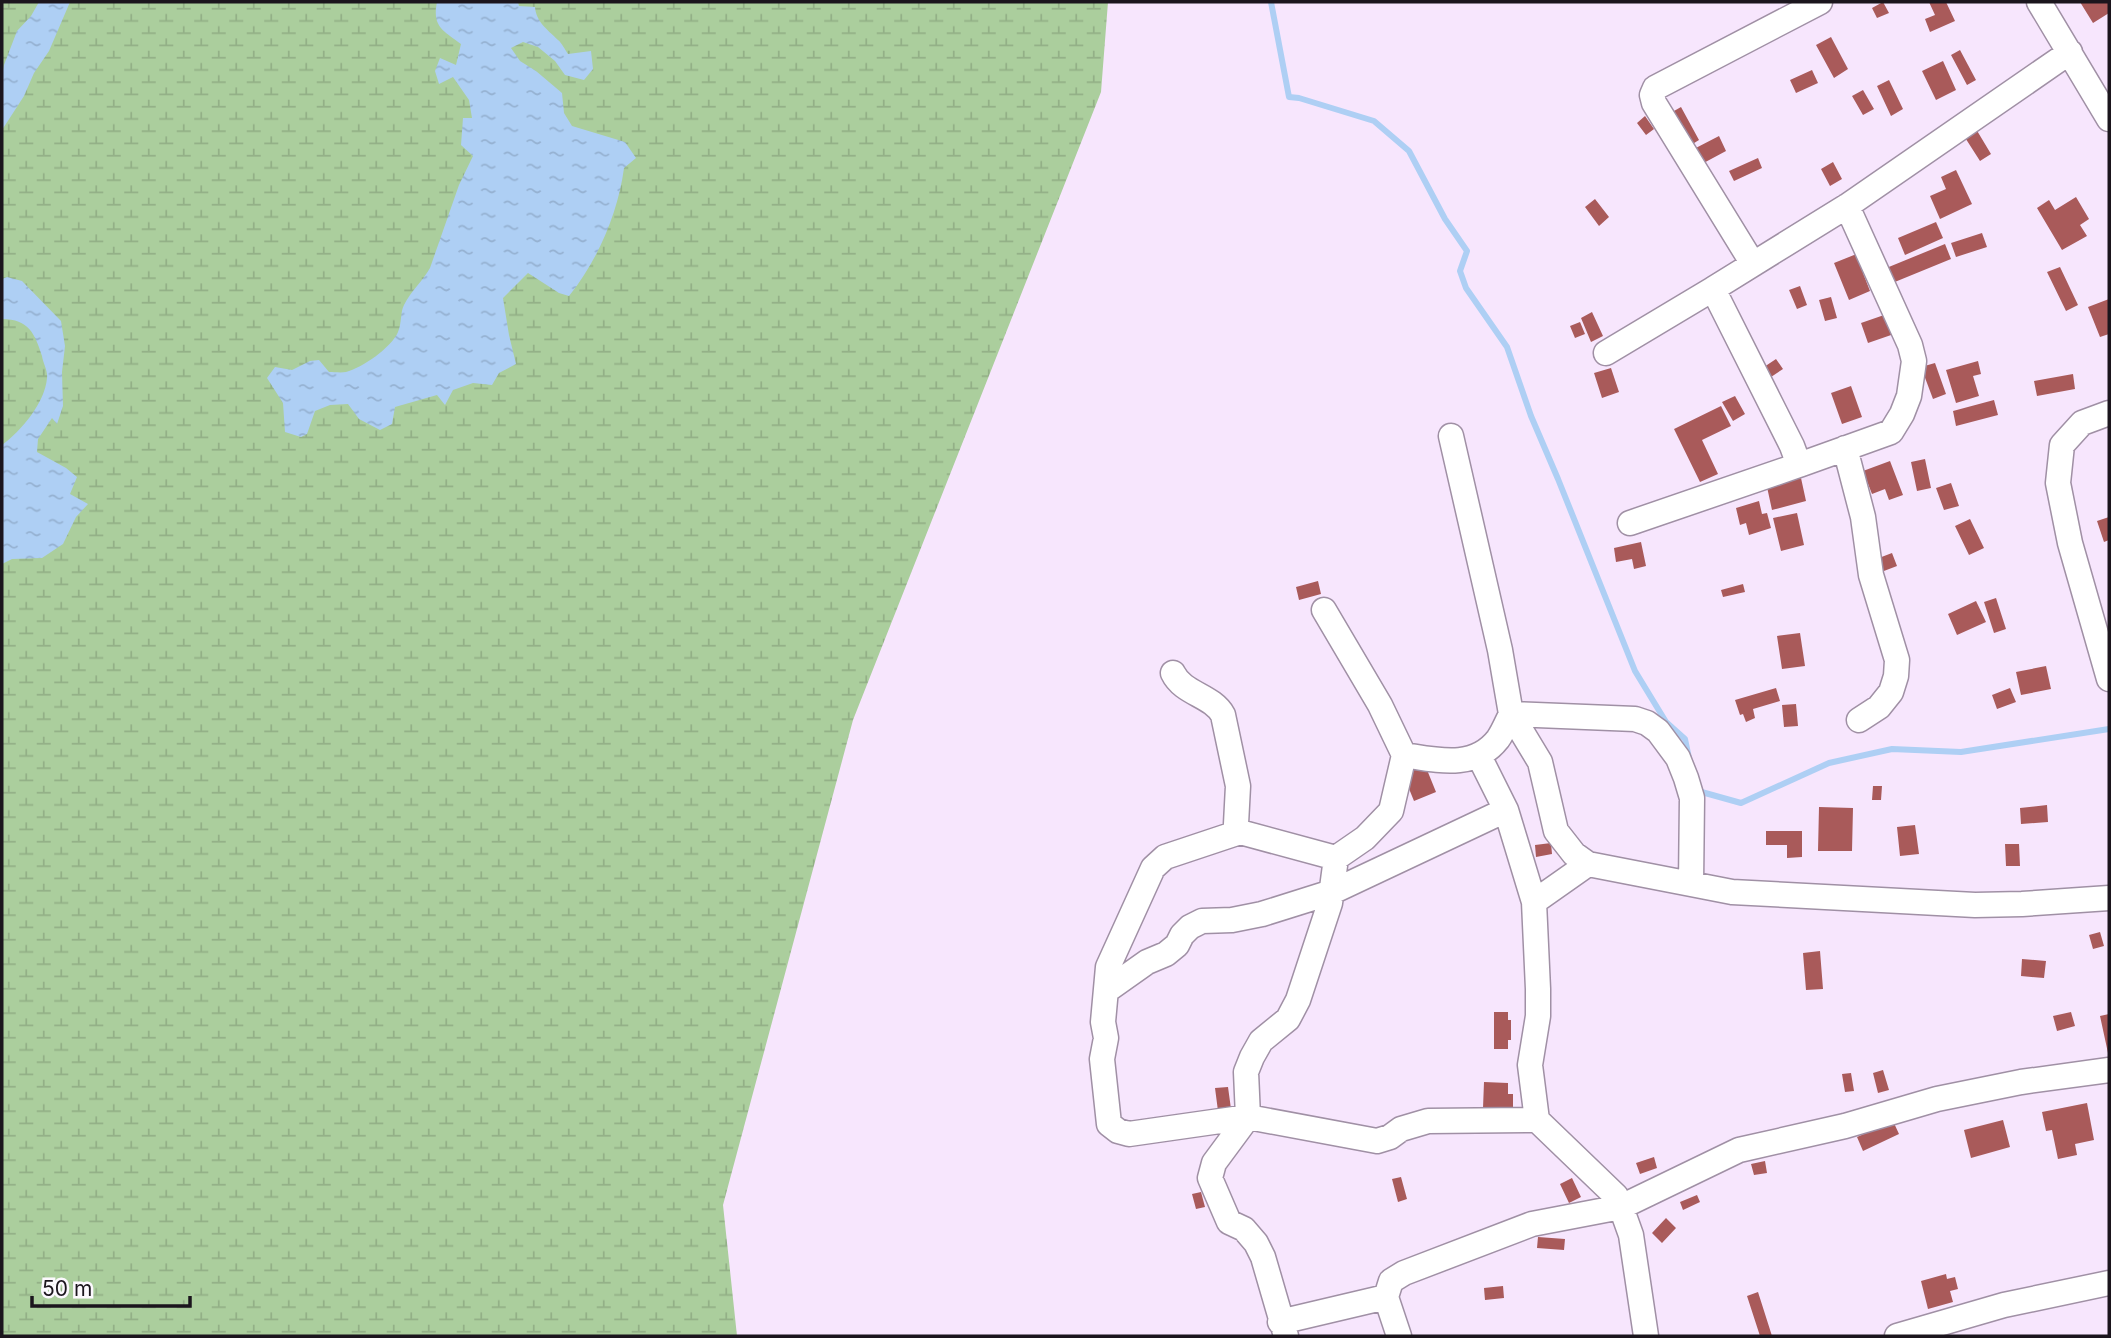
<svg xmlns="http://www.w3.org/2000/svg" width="2111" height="1338" font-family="Inter,sans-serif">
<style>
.wetland{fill:url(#wetland-marsh)}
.water{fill:url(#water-ripples)}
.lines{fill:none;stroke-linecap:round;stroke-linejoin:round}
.stream{stroke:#aecff4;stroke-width:6}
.building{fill:#a95a5a}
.minor-casing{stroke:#a090a5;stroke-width:27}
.minor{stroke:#fff;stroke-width:24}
</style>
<defs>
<pattern id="wetland-marsh" width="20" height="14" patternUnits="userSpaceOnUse" patternTransform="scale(1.75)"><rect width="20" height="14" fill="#abce9d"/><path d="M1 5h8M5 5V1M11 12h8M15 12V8" fill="none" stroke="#93b087"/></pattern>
<pattern id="water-ripples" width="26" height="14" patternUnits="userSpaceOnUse" patternTransform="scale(1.75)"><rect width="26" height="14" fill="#aecff4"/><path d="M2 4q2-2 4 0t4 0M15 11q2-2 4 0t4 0" fill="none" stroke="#95b1d1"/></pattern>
</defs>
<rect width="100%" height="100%" fill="#f7e6fd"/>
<path class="wetland" d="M2,2h1106l-7,90 -248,628 -130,485 14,131h-735z"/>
<path class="water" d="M39,2h31l-21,49 -15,22 -10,23 -22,34v-55l2,-10 13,-34 14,-15z
M437,2h81l1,4 16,1c1,15 13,23 23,33 4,3 7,10 10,14l23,-3 2,18 -9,11 -19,-5 -10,-14 -17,-14 -15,-5 -12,6 9,13 16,10 26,22 2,20 8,13 53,16 11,16 -12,10c-6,45 -26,92 -55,128l-10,-3 -31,-20 -25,25 6,37 7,29 -17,9 -7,12 -19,-2 -20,7 -8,15 -8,-10 -42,12 -3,17 -12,6 -21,-11 -11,-15 -18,1 -15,6 -8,23 -6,3 -16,-5 -2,-29 -16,-25 8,-11 17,3 18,-9 9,-1 10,12c5,0 12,1 17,0 16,-4 46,-25 52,-40 4,-9 2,-19 6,-27 7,-14 18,-23 26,-37l29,-83 14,-29 -12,-11 2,-27h9l-3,-18 -16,-23 -14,7 -4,-13 5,-13 16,7 5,-21c-18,-14 -29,-17 -24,-42z
M7,277l15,4 39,40 4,25 -3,26 1,34 -6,18 -5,-6 -14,21 -1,13 29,16 11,9 -7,17 18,10 -12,13 -13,27 -21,14 -30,1 -10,5v-119c19,-14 43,-42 45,-67 1,-7 -4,-15 -5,-22 -7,-22 -13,-37 -40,-37v-40z"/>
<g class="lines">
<path class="stream" d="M1271,2l18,95 10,1 75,23 35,30 36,68 22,32 -7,20 6,17 41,59 24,69 27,63 77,192 31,51 19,17 4,19
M1698,791l43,12 88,-40 63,-14 69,3 148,-23"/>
</g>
<path class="building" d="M1883,2l6,11 -12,5 -5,-10z
M1929,2h17l9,19 -25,11 -5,-13 10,-4z
M2080,2h29v11l-16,10z
M1831,37l17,32 -14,9 -18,-33z
M1960,50l16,30 -9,5 -16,-30z
M1943,61l13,29 -20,10 -14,-29z
M1812,70l6,13 -22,10 -6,-13z
M1889,80l14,29 -12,7 -14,-30z
M1863,90l11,19 -11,6 -11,-19z
M1681,107l18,33 -13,8 -19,-33z
M1645,116l9,13 -8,6 -9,-12z
M1976,129l15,25 -11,7 -16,-25z
M1719,136l7,15 -28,15 -8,-15z
M1758,158l4,10 -28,13 -5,-10z
M1833,162l9,17 -12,7 -9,-17z
M1956,170l16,34 -32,15 -10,-23 16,-7 -5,-12z
M2076,197l13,22 -9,6 7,11 -25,14 -25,-42 12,-8 6,10z
M1595,199l14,18 -10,9 -14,-19z
M1936,222l7,16 -38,17 -7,-17z
M1982,233l5,14 -31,10 -5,-14z
M1945,244l6,15 -66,27 -6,-15z
M1859,253l7,18 -3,2 7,18 -21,9 -15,-37z
M2060,267l18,38 -12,6 -19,-39z
M1800,286l7,19 -10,4 -8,-19z
M1831,297l6,21 -12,3 -6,-21z
M2109,299v35l-9,3 -12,-30z
M1592,312l11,24 -12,6 -10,-24z
M1887,314l7,20 -26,9 -7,-20z
M1580,322l5,12 -10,4 -5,-12z
M1776,359l7,10 -21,14 -7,-10z
M1978,361l3,13 -8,2 6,20 -23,7 -10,-33z
M1935,363l11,31 -13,5 -12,-32z
M1611,368l8,24 -17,6 -8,-25z
M2073,374l2,15 -38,7 -3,-15z
M1851,386l11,31 -20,7 -11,-31z
M1735,396l10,18 -12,7 -11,-19z
M1994,400l4,15 -42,11 -3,-15z
M1721,406l10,20 -29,14 16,34 -18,8 -26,-53z
M1925,459l6,29 -14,3 -6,-29z
M1890,461l13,34 -14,5 -4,-11 -13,5 -9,-23z
M1801,478l5,23 -34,9 -5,-23z
M1951,483l8,23 -15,4 -8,-22z
M1759,501l3,13 5,-1 4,15 -22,7 -3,-12 -6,2 -4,-17z
M1797,513l7,32 -23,6 -8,-33z
M2109,517v23l-5,2 -7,-21z
M1970,519l14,29 -15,7 -14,-29z
M1641,542l5,24 -12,3 -2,-10 -16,3 -2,-14z
M1892,553l5,13 -21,8 -5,-13z
M1318,581l3,13 -22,6 -3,-13z
M1743,584l2,8 -22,5 -2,-7z
M1996,598l10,31 -12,4 -10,-31z
M1976,601l10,21 -29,13 -9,-21z
M1800,633l5,33 -23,3 -5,-33z
M2046,666l5,23 -30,6 -5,-23z
M1776,688l4,13 -27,8 2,9 -9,4 -3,-8 -3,1 -5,-15z
M2010,688l6,14 -19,7 -5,-14z
M1796,704l2,22 -14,1 -2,-22z
M1423,760l13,32 -22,9 -13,-32z
M1873,786h9l-1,14h-9z
M2047,805l1,17 -27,2 -1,-16z
M1819,807l34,1 -1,43h-34z
M1915,825l4,29 -19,2 -3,-29z
M1766,831h36v26l-15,1v-13h-21z
M1551,843l1,11 -16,3 -1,-12z
M2005,844h14l1,22h-14z
M2100,932l4,14 -11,3 -4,-14z
M1820,951l3,38 -17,1 -3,-37z
M2022,959l24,2 -2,17 -23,-2z
M1494,1012h14v8h3v20h-3v9h-14z
M2071,1012l4,14 -18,5 -4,-15z
M2109,1014v39h-1l-8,-37z
M1883,1070l6,20 -11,3 -5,-20z
M1851,1073l3,18 -9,1 -3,-18z
M1484,1082l24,1v11h5v15l-30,-1z
M1228,1087l3,22 -13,2 -3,-23z
M2087,1103l7,37 -19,4 2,11 -19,4 -6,-29 -6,1 -4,-19z
M2003,1120l7,27 -39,11 -7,-28z
M1893,1121l6,13 -36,17 -6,-14z
M1654,1157l3,11 -17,6 -4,-11z
M1765,1161l2,12 -13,2 -3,-11z
M1401,1177l6,22 -9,3 -6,-23z
M1572,1178l9,19 -12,6 -9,-19z
M1201,1192l4,15 -9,2 -4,-15z
M1697,1195l3,7 -17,8 -3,-8z
M1666,1218l10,10 -14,15 -10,-10z
M1538,1237l27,2 -1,11 -27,-2z
M1946,1274l1,5 8,-2 3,12 -8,2 3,11 -25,7 -7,-28z
M1503,1286l1,12 -19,2 -1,-12z
M1758,1292l14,44h-12l-13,-40z"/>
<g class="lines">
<g class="minor-casing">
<path id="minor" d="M2039,2l70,117
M1753,264l-99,-161 -2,-8 3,-7 165,-86
M1606,353l107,-64
M2109,413l-27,10 -20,22 -4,38 12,60 39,136
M1451,436l49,214 11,64 29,48 16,69 18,23 14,10 103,20
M1845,448l18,69 8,58 26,85 -1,16 -5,16 -12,15 -20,13
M1799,465l92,-33 11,-18 7,-18 5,-35 -4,-16 -63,-139
M1630,523l169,-58 -7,-19 -79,-157 134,-83 223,-154
M1324,610l56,95 24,50c33,5 70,15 94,-16 5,-7 9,-17 13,-25l124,5 12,4 11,8 20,27 8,20 6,20 -1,86 41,8 243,13 47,-1 87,-6
M1173,673c10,21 39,22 50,42l15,71 -2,38 4,8 96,26 29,-20 26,-27 13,-56
M1479,756l27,54 28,92 4,87v27l-8,49 7,55 79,76 5,11 118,-57 106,-24 92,-27 84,-17 88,-12
M1240,832l-75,25 -12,11 -45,99 -5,55 3,16 -4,21 7,65 9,7 11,3 119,-17 -2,-45 6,-15 9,-16 27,-22 10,-19 32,-97 6,-45
M1534,902l54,-38
M1106,991l41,-29 19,-8 11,-9 5,-10 8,-8 12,-6 30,-1 30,-6 70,-22 174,-82
M1386,1297l13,39
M1280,1322l106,-25 5,-16 13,-8 128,-49 89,-17 10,28 15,101
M1286,1336l-23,-79 -7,-14 -12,-14 -15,-7 -19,-44 4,-15 34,-46 129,24 13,-4 11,-8 27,-8 109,-1
M1897,1336l107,-31 105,-22"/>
</g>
<use href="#minor" class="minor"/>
</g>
<rect width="2111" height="1338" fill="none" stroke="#1b151d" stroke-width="7"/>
<path d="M32 1296v10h158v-10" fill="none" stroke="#1b151d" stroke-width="3.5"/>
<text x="42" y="1296" font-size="21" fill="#1b151d" stroke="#fcf9fe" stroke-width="5" paint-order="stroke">50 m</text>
</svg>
